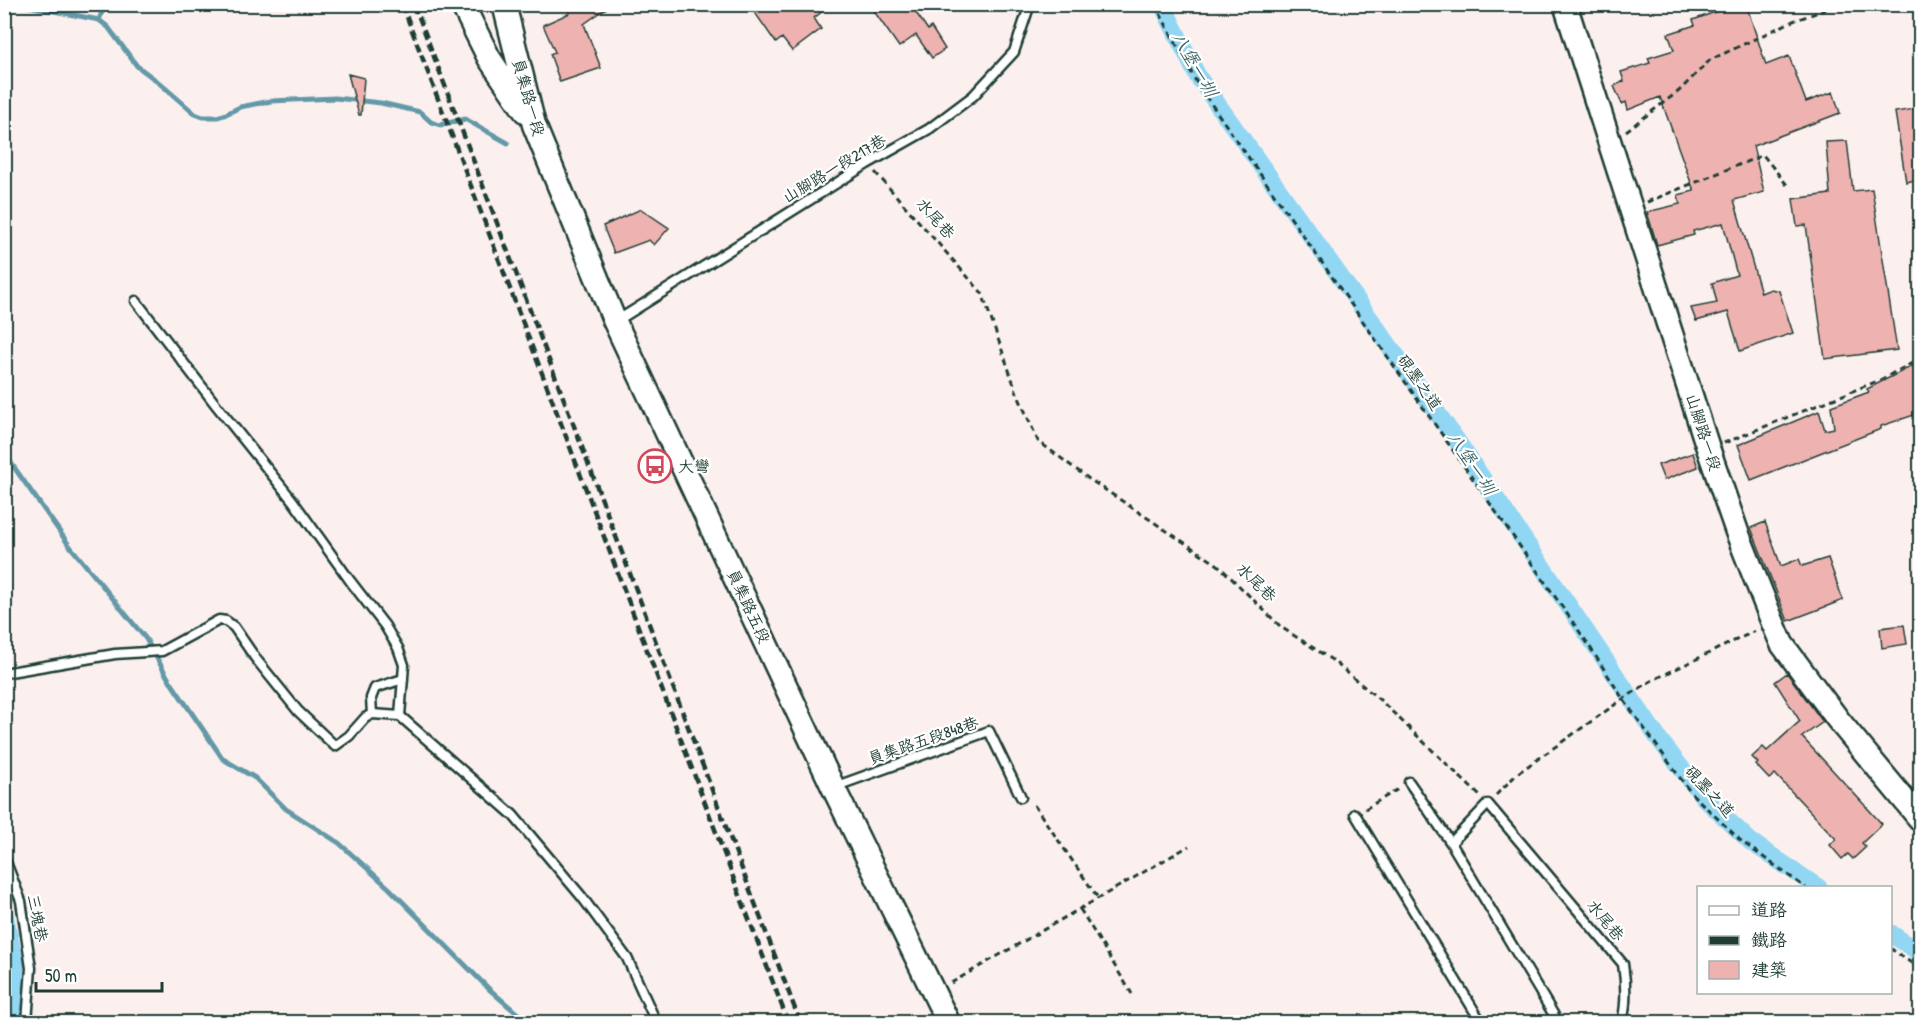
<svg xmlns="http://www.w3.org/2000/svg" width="1925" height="1027" font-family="'Patrick Hand','LXGW WenKai TC',sans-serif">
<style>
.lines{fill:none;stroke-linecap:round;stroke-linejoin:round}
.stream{stroke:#6399a7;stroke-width:5}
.canal{stroke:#91d6f3;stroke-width:18}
.building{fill:#eeb3b0;stroke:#1f3d34;stroke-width:1.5}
.service-casing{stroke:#1f3d34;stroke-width:13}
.secondary-casing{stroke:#1f3d34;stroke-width:27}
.path{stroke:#1f3d34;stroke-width:3;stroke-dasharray:6 4.5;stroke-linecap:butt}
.service{stroke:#fff;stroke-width:8}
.secondary{stroke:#fff;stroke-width:22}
.rail{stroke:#1f3d34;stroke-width:4.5;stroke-dasharray:9 4.5;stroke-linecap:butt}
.labels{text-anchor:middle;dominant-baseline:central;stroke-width:4.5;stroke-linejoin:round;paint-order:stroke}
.street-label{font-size:16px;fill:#1f3d34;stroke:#fff}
.poi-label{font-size:16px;fill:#1f3d34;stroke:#fff;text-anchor:start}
.water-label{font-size:18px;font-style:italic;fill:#3c6364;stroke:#fff}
</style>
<rect width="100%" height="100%" fill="#fcf0ef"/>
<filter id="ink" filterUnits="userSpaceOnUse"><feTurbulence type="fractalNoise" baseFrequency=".0167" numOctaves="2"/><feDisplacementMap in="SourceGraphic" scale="12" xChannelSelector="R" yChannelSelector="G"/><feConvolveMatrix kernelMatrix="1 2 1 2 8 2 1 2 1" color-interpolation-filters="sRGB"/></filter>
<g filter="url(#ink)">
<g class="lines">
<path class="stream" d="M19,4l80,16 9,7 29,39 20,15 38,33 8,3h14l7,-2 16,-8 31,-6 64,-3 46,5 39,9 11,10 9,3 25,-6 43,24
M99,20l6,-16
M4,453l65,92 77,94 22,39 55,81 32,19 31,31 53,34 50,45 100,101 38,33"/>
<path class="canal" d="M1162,4l36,73 259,364 201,297 47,61 46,43 68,46
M4,912l11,52 -1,58
M1890,933l30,20"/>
</g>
<path class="building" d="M564,4h48l-28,20 17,44 -41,14 -10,-28 5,-2 -12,-27 27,-12z
M749,4h83l-18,14 7,11 -29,22 -10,-13 -6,5z
M869,4h41l18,26 3,-3 14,22 -13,9 -16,-23 -17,12z
M1719,4h27l20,61 23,-9 17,46 27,-10 7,21 -87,33 11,46 -30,8 27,93 10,-4 8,2 14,42 -53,18 -12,-39 -32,9 -5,-13 26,-5 -5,-20 25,-8 -14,-52 -30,8 1,4 -37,10 -10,-33 33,-8 -2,-9 16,-4 -34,-94 -32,13 -2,-8 -4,2 -8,-18 10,-5 -3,-9 29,-9 -2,-5 26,-8 -6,-16 27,-9 -2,-5 28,-10z
M348,74l16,4 -3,37h-2z
M1914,109l2,8h4v62l-14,3 -11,-70z
M1847,141l6,50 19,-2 25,161 -72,9 -19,-134 -9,1 -4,-27 37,-5 -4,-52z
M641,209l28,19 -15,17 -5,-5 -35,13 -11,-27z
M1920,362v51l-39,13v3l-130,51 -13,-35 81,-34 6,19 9,-2 -3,-22 38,-14 -2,-3z
M1693,453l5,14 -34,13 -6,-15z
M1765,522l16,44 18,-7 3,7 26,-8 15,42 -55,21 -37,-93z
M1904,625l3,19 -25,4 -2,-20z
M1787,673l36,49 -21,15 80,87 -20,19 4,4 -13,12 -5,-5 -6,5 -12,-14 6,-6 -61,-65 -6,5 -13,-14 2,-2 -6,-6 11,-10 4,4 33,-30 -25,-39z"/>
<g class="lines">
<g class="service-casing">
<path id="service" d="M136,301l80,104 77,96 58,81 34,44 13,22 6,17 -4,51
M615,322l252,-158 62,-35 44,-33 41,-44 16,-48
M4,673l111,-19 47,-3 57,-31 7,1 8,6 22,32 42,52 37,35 14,-10 16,-18 7,-4 28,2 113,99 69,82 45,61 29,64
M372,714l-1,-16 4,-10 28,-9
M1409,782l42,61 107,179
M834,787l155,-56 32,66
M1355,814l126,208
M1451,843l37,-39 135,160c3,20 4,39 -1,58
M4,857l17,44 10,67 -4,54"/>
</g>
<g class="secondary-casing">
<path id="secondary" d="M462,4l27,54 36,53
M504,4l30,121 81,197 218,465 115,235
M1565,4l143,444 29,84 36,91 9,21 57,77 81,98"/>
</g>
<path class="path" d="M1155,4l43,81 388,556 37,58 68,94 50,48 65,47
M1626,131l53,-40 31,-31 83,-39 48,-17
M875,172l107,121 35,100 21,48 51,38 129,86 63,62 51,33 48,40 101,97
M1647,202l116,-47 24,30
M1724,443l156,-63 40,-21
M1496,795l22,-22 105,-74 28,-18 104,-50
M1034,805l64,93
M1365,809l35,-21
M1080,909l52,85
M1890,948l30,21
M951,983l238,-137"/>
<use href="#service" class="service"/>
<use href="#secondary" class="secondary"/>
<path class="rail" d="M402,4l386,1018
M414,4l386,1018"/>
</g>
</g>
<defs>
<g id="bus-ring" transform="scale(1.725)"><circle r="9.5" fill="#fff" stroke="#d1495b" stroke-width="1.5"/><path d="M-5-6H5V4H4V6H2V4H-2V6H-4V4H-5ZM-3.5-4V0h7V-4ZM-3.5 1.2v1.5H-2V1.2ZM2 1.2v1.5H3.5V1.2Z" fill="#d1495b"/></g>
</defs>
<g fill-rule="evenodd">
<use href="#bus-ring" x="655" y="466"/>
</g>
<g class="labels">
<g class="street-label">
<text transform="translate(529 97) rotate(74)">員集路一段</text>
<text transform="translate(834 168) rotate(-31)">山腳路一段217巷</text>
<text transform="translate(936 218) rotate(48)">水尾巷</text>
<text transform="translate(1420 382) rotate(55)">硯墨之道</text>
<text transform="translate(1704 432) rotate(72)">山腳路一段</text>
<text transform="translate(1257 582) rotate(44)">水尾巷</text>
<text transform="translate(749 606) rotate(65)">員集路五段</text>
<text transform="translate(923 740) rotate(-19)">員集路五段848巷</text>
<text transform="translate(1710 791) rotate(47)">硯墨之道</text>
<text transform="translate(38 918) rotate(79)">三塊巷</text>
<text transform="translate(1606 920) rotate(50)">水尾巷</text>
</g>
<g class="poi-label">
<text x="678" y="466">大彎</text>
</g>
<g class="water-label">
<text transform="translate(1195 64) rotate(60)">八堡一圳</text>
<text transform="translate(1472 463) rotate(56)">八堡一圳</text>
</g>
</g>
<rect width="1925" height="1027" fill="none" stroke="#fff" stroke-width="24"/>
<rect x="12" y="12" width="1901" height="1003" fill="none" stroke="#1f3d34" stroke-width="2" filter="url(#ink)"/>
<rect x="1697" y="886" width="195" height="108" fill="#ffffff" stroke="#a5b1ae" stroke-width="1.5"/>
<rect x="1709" y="906" width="30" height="9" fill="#ffffff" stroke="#a5b1ae" stroke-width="1.5"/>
<text x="1751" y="916" font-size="18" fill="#1f3d34">道路</text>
<rect x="1709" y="936" width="30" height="9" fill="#1f3d34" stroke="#a5b1ae" stroke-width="1.5"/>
<text x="1751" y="946" font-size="18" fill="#1f3d34">鐵路</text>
<rect x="1709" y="961" width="30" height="18" fill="#eeb3b0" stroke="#a5b1ae" stroke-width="1.5"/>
<text x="1751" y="976" font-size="18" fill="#1f3d34">建築</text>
<path d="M36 982v9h126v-9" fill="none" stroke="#1f3d34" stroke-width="3"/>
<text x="45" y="982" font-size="18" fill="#1f3d34" stroke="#ffffff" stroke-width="4.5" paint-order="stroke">50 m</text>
</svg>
